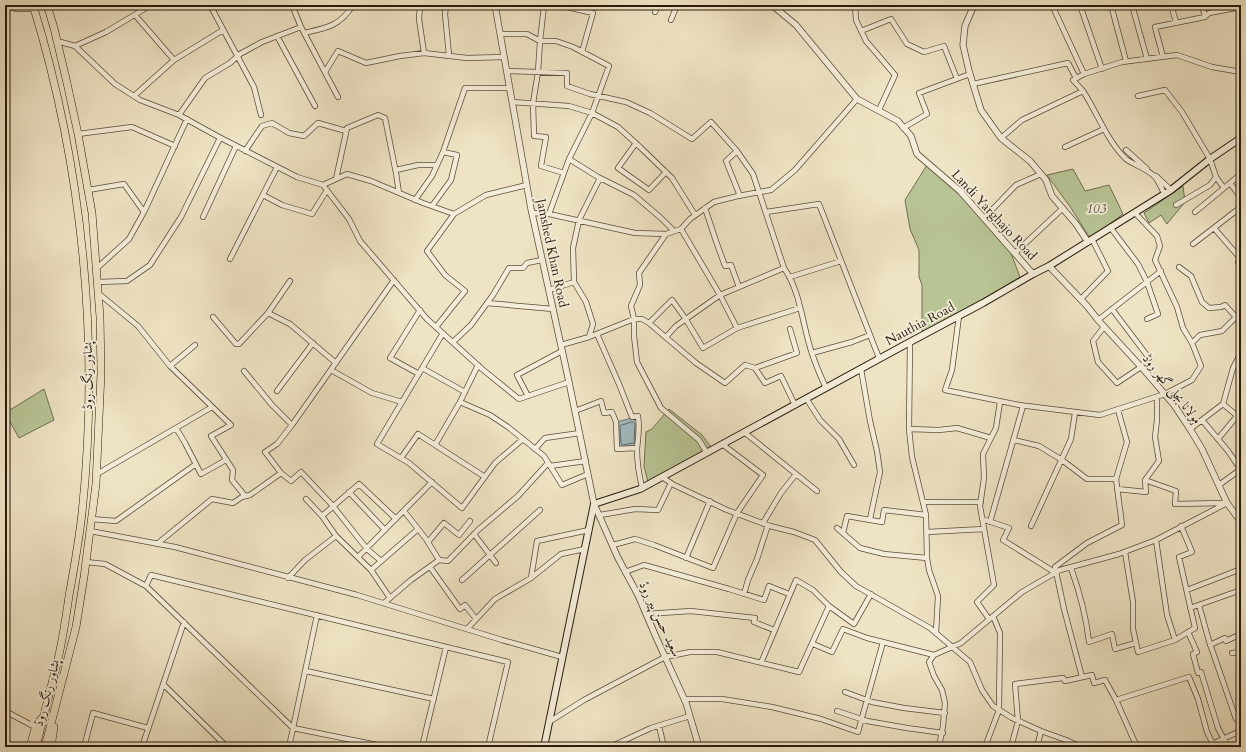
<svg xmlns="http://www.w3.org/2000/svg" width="1246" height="752" font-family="Cardo,Amiri,serif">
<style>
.green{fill:#b8c495;stroke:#706f50}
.water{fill:#9fbbbf;stroke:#6f7b77}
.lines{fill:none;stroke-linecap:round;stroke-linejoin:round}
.shore{stroke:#646a66;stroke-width:1}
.minor-casing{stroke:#5a4c3a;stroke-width:6}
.tertiary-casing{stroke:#5a4c3a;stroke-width:7}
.secondary-casing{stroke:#281a0c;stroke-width:8}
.trunk-casing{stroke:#281a0c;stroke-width:8}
.minor{stroke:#f4edd9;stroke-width:4.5}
.tertiary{stroke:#f4edd9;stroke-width:5.5}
.secondary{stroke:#f4edd9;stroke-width:6}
.trunk{stroke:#eee3c4;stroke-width:7}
.labels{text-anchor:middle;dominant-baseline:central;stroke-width:3.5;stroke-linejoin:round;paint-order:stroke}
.park-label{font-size:13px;font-style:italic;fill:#534d35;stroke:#f4edd9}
.street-label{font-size:13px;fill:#281a0c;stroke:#f4edd9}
</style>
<rect width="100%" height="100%" fill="#eee3c4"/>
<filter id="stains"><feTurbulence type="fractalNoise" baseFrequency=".005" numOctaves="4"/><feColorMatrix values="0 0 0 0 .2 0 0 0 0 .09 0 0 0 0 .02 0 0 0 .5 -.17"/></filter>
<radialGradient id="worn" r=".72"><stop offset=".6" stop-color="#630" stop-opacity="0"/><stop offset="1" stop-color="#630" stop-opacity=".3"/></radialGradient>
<path class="green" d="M927,165l35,31 49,57 9,24 -26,16 -72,39v-47l-3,-8v-27l-9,-21 -5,-29z
M1073,169l12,22 24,-6 14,29 -33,24 -19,-30 -24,-33z
M1183,186l2,16 -18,22 -6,-9 -12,8 -5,-10z
M44,389l10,31 -35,18 -14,-25z
M669,409l33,26 9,12 -63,35 -4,-16 2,-34 6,-3z"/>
<path class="water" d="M639,416l-2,32 -20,1 -1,-27z"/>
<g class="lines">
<path class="shore" d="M633,422l2,2 -1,19 -12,2 -1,-2 -1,-17z"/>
<g class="minor-casing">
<path id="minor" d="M210,5l44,82 7,28
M292,5l9,22 37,70
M420,5l-1,14 5,34
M446,5l-1,9 4,41
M532,5l12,1 14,-1 35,8 -11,39
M855,5l1,15 10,21 29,34 -16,35
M1052,5l32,69
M1080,5l22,64
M1111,5l15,56
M1132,5l15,54
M1171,5l5,17
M1202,5l3,12
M5,6l12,3h17
M496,6l9,-1
M544,6l-4,35 -2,31 -5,31 1,33 12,1 -5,29 23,7
M655,12l3,-7
M135,15l39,45
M671,20l6,-15
M861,31l30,-12 16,25 17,8 20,-6 13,33
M304,33c23,-5 36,-7 49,-28
M501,34h26l13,7h16l17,6 36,19 -17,47 -23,46 -20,55
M277,36l38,70
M57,41l18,5 31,-14 45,-27
M75,46l40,38 25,16 39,15 38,21 80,41 26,8 26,34 11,22 67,78 55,50 37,30 50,-17
M1163,57l-8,-30 50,-10 4,-4 32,-6
M507,71l60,2v13l23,8 36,8 24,11 42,26 19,-17 26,29 16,23 31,94c16,23 18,53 26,79 4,14 10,28 16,41
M325,72l13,-21 28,12 34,-7 24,-3 43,5 37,-1
M973,84l95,-21 8,15
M1083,91c14,21 24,50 43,68 8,6 19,9 27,16 5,4 8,13 11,18
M134,96l40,-36 49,-30
M1138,96l27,-6 17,22 28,47 6,18 8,11
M512,102l57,4 23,7 26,14 22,20 32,31 23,37
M179,115l26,-37 25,-15 10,-9 22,-12 39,-15
M903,128l24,-14 -8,-21 51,-19
M78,134l54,-7 43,19
M1001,138l21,-18 61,-29 -10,-11 11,-6 38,-12 55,-7 35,12 29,5
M636,143l-18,25 31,22 17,-18
M1065,147l39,-18
M1126,150l21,19
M245,151l17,-25 10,-3 17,10 15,3 14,-13 28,8
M737,151l-11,10 14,35
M569,159l29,18 36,18 27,23 13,13
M396,170l22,-5h19
M1156,176l15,14
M336,179l11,-51 31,-13 7,3 11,55 3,20
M1230,183l11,15
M323,185l24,-11 24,7 52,22 31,11 32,-19 41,-10
M88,190l36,-6 20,28
M263,195l19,10 30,9 15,-24
M415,200l17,-24 11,-24 22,-64h45
M1176,205l34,-20 6,-8
M432,206l19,-26 6,-25 -14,-3
M705,208l12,36 8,22 6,-1 8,22
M766,212l53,-8 60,154
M1195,212l46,-38
M532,213l17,1 86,19 31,1 15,-5 9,-10 24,-17 24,-6 33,-6 24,-20 62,-71
M1135,213l22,23 3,10 -5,14 22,47 6,21 9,15
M203,217l33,-71
M984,218l32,-33 25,-11
M1110,227l28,37 9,18 11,32 -11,5
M1214,228l26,30 -2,4 3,4
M681,229l39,66 17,33
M666,234l-27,39 1,12 -9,21 3,13v17l3,26 24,46 38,32 8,13
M1193,244l48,-37
M1015,253l48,-45
M230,259l47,-92
M1179,267l12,9 11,26 7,6 12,-1 4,-2 11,12
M96,269l33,-30 15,-27 43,-93
M790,277l51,-16
M97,282l30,-1 23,-16 31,-48 39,-79
M574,282l-1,-34 6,-28 21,-42
M549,290l25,-8 12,20 7,22 -4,13 -28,8
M98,293l40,33 32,40 25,-21
M1081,299l27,-28 -16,-32
M487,303l66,6
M1112,309l37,49
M268,313l22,11 46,39
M959,316l-7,54 -7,20 74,15 81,10 65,-21 27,-14 9,-14 -9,-23 8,-8 22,-4 19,-19
M213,317l23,27h3l29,-31 22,-32
M1098,320l63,-49
M649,323l23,-23 13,18 18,30 34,-20 63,-20
M436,327l29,-36 -20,-16 -18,-24 27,-37
M1104,327l-11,14 5,21 19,21 24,-16
M443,333l-66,111 32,19 53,45 33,-45 28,-24
M597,334l22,50 13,33 6,-1c2,12 0,22 -1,33 0,13 2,26 5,38
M589,337l45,-18h8l7,4 47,40 29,20 20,-18 10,3 10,15 16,-7 14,29
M666,337l10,-11 44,-31 64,-27
M453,342l18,-17 22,-30 16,-27h14l4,-5 15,-3
M910,342l-1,87 3,28 14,58 1,43 2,12 9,26 -2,37
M812,353l40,-11 18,-7
M170,366l61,59 -20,11 22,34 -1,10 13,16
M422,368l43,24
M755,368l42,-15 -7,-24
M861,369l9,52 7,30 3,21 -10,47
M331,370l41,23 30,9
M244,371l28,34 20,20
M419,374l-29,-16 30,-48
M277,391l36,-48
M528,396l-11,-21 45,-24
M806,398l14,22 19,19 15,26
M460,402l30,13 18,12 36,29 18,29 26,-11
M1223,404l18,15
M575,411l26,-10 3,12 8,-1 4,10 1,27 20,-1
M1202,420l26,31 13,19
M176,428l9,15 16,31 25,-14
M909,429l30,1 18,-2 34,10
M1190,429l33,-25 10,-36 8,-15
M744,432l73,59
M1218,439l19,-23
M1014,440l25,6 23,14 25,19h29
M435,445l25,-43 18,-37
M535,449l10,-11 35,-5
M401,458l17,-24 67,43
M550,466l36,-5
M281,473l10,8 10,-9 32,34 34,43 14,12
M97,474l115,-67
M662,477l12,8 53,25 43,16 24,6 21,8 26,32 15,14 74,42 40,34 12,28 11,16 19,12 29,13 25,9 15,7
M1145,480l31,11 -1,13 50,-1
M1219,485l22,-16
M1117,489l29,3 -1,-12 14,-19 -4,-24 2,-17v-23
M349,492l36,38
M923,502h58
M404,511l22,28 13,21
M600,515l35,-6 23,1 13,-27
M322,516l37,-32 37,35
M91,519l25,2 80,-57
M982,519l27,9 -6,12 53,33
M990,522l33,-116
M763,523l18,-30 15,-19
M1031,526l40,-87 4,-26
M837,528l23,20 24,6 43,4
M90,531l85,16 182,48 145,45 60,17
M927,532l57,-3
M843,533l4,-17 35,6 2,-12 42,5
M474,534l22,29
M336,536l35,34 19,28
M428,542l16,-19 15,12 11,-14
M157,544l55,-45 21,4 9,-6 8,-2 31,-22 -16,-21 12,-8 15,-19 102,-145
M613,545l22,-6 19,6 59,23 24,-55 26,-38 -41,-31
M1125,552l8,50v27l5,23 37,-12 -8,-25 -11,-75
M358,557l74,-75
M686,558l24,-57
M86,562l19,2 41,22
M430,567l30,42 5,-4 11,14
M1071,568c9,25 15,47 18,74l23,-8 3,15 21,-6
M371,570l47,-41
M625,572l19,-7 85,24 35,11 5,-14 20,8
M288,578l17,-18 31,-24 -14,-20 -16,-17
M531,578l6,-37 52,-11
M462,580l78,-70
M1187,590l54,-21
M744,594l4,-14 9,-21 11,-34
M384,603l27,-23 28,-20 9,1 30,-31 40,-34 30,-33
M1199,605l10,36 27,78 5,-2
M1190,608l51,-18
M646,614l45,-3 64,7 -1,4 20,8
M989,619l-12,-17 17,-17 -14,-79 4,-28 -1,-24 13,-26 4,-26
M467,629l28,-30 36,-21 30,-24 24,-5
M1188,632l9,20 -4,2 5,19 3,-1 17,56 10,19
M1175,640l20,-12 -16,-71 13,-5 -11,-26
M813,644l19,8 11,-23 24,9 67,17
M1210,645l15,-7 1,3 15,-7
M1232,653l9,-1
M761,663l35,-83 17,10 16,16
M306,671l128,28
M1082,677l-18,-68 -9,-42 32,-24 35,-18 -6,-46 11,-37 -9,-32
M163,684l62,61 -1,2
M845,692l27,10 32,6 41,5
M685,699h37l50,8 49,12 37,13 25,-90
M5,711l30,16
M837,711l30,10 40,7 36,5
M549,722l35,-22 81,-43 25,-5h27l82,20 30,-66 25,18 17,-30
M659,726l5,21
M84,747l9,-34 55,15
M142,747l42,-125
M289,747l28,-132
M387,747l-94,-19 -147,-142 5,-11 357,87 -20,85
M422,747l24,-100
M610,747l41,-19 39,-12
M939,747l4,-21 2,-23 -3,-13 -8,-14 -5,-14 5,-7 27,-12 61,-51 38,-22 59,-16 37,-14 71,-37
M985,747l14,-37 1,-77 -7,-17
M1011,747l7,-26 -3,-37 48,-6 2,3 27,-6 2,8 11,-3 11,20
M1037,747l4,-16
M1137,747l-21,-47 73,-23 9,22 9,33 6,12
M1206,747l34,-16 1,2"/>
</g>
<g class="tertiary-casing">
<path id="tertiary" d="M495,5l36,204 38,173 25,122 24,54 20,37 18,42 30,66 13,44
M772,5l24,20 61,74 41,22 13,15 6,18 43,37 73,83
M974,5l-9,21 -2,19 6,26 12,39 20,28 29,23 16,19 6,16 24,28 12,18
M1049,266l38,40 11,14 46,50 30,35 16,24 12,20 25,54 14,19"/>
</g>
<g class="secondary-casing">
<path id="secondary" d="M544,747l50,-243 46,-15 270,-147 73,-39 50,-29 16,-8 122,-76 39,-31 31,-21"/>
</g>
<g class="trunk-casing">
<path id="trunk" d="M33,5c50,163 67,339 49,508 -3,28 -8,55 -13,83 -3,21 -6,42 -11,63 -7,29 -15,59 -22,88
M30,747l6,-22 7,-8
M45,747l31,-120 8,-50 12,-93 5,-111 -1,-56 -8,-104 -14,-79 -11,-51 -13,-55 -7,-23
M51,747l3,-20"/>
</g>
<use href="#minor" class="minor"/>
<use href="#tertiary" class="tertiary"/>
<use href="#secondary" class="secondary"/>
<use href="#trunk" class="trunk"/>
</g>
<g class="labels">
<g class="park-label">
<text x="1096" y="209">103</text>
</g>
<g class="street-label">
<text transform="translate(994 215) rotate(47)">Landi Yarghajo Road</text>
<text transform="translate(552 253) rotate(78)">Jamshed Khan Road</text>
<text transform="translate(920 324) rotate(-28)">Nauthia Road</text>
<text transform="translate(88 376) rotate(-90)">پشاور رنگ روڈ</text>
<text transform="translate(1172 389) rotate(51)">مولانا بجلی گھر روڈ</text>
<text transform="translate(660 619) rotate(65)">سعید حسن پیر روڈ</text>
<text transform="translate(47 693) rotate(-75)">پشاور رنگ روڈ</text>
</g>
</g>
<rect width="1246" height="752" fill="none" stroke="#eee3c4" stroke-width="20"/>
<rect x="6" y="6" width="1234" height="740" fill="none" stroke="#281a0c" stroke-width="2"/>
<rect x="10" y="10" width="1226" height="732" fill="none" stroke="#281a0c"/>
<rect width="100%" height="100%" filter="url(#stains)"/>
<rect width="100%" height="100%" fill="url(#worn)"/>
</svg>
